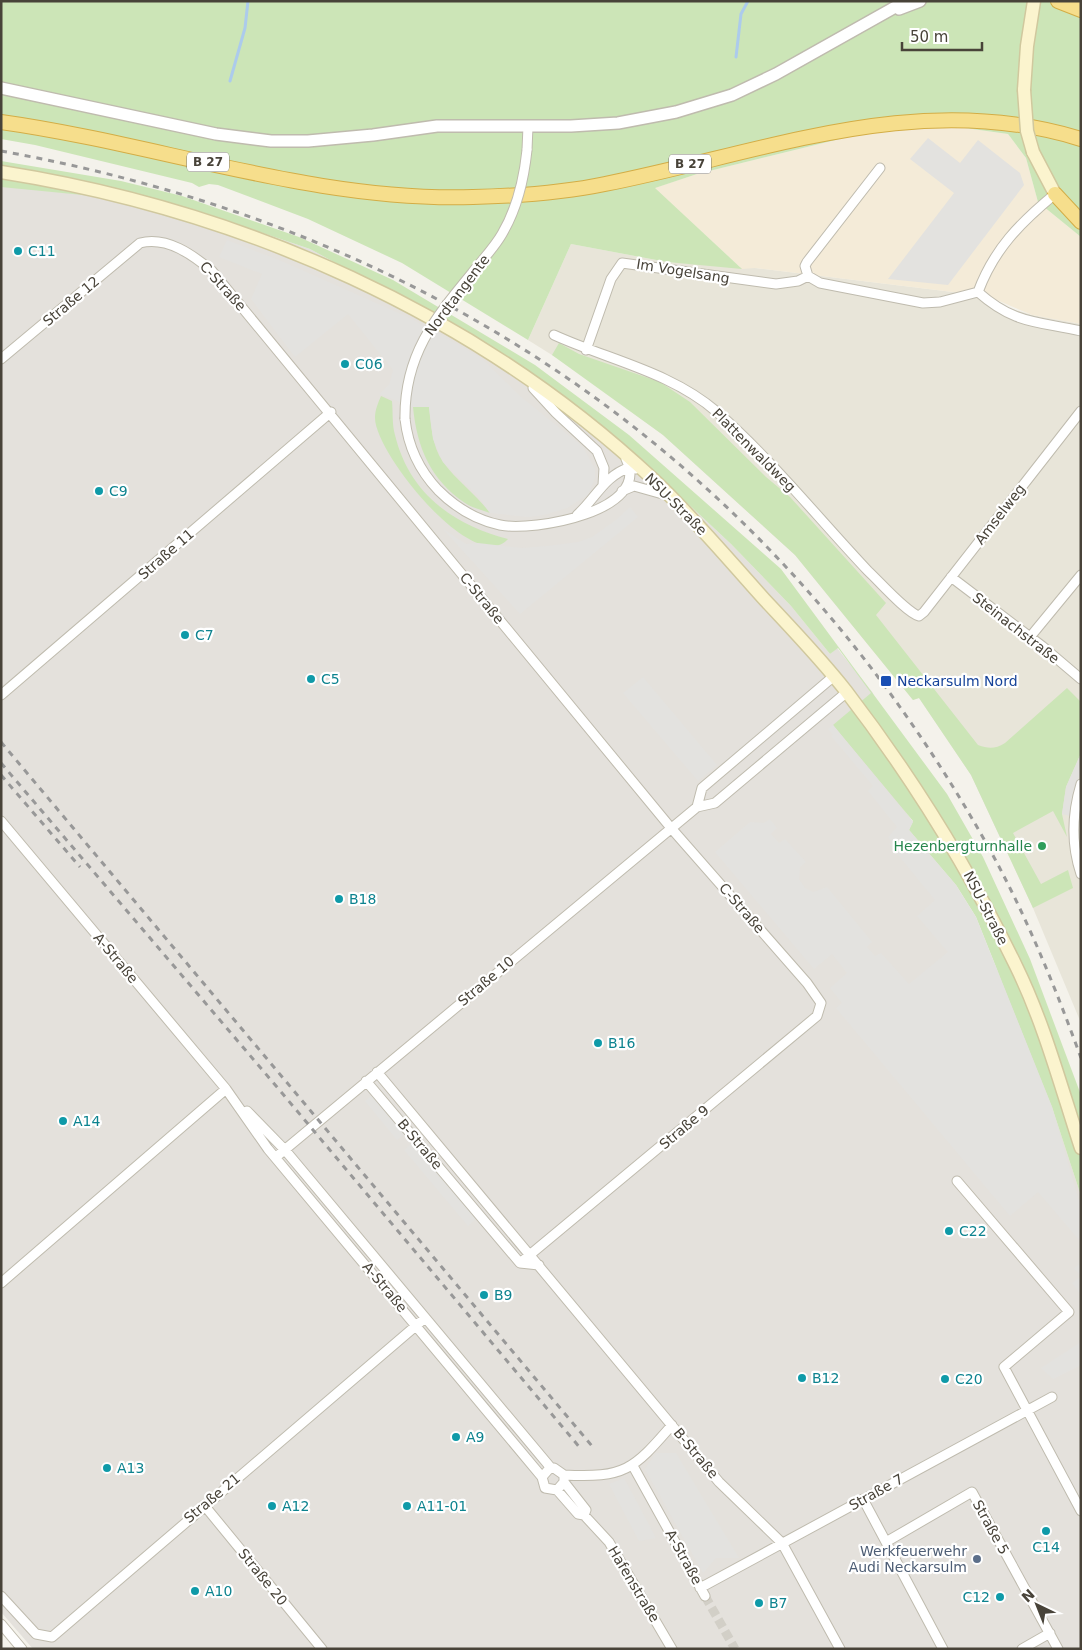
<svg xmlns="http://www.w3.org/2000/svg" width="1082" height="1650" font-family="'DejaVu Sans',sans-serif">
<style>
.residential{fill:#e8e5d9}
.commercial{fill:#f4ebd8}
.industrial{fill:#e4e1dc}
.green{fill:#cce5b7}
.parking{fill:#e3e2df}
.lines{fill:none;stroke-linecap:round;stroke-linejoin:round}
.stream{stroke:#accbec;stroke-width:3}
.minor-tunnel{stroke:#d2cfc7;stroke-width:9;stroke-dasharray:9 4.5;stroke-linecap:butt}
.minor-casing{stroke:#bfbbae;stroke-width:11}
.tertiary-casing{stroke:#bfbbae;stroke-width:14}
.secondary-casing{stroke:#d0c89e;stroke-width:15}
.trunk-casing{stroke:#d3ad46;stroke-width:16}
.minor{stroke:#fff;stroke-width:9}
.tertiary{stroke:#fff;stroke-width:11}
.secondary{stroke:#fbf4ce;stroke-width:12}
.trunk{stroke:#f6de8c;stroke-width:14}
.rail{stroke:#989898;stroke-width:3;stroke-dasharray:6 6;stroke-linecap:butt}
.minor-bridge-casing{stroke:#bfbbae;stroke-width:11;stroke-linecap:butt}
.secondary-bridge-casing{stroke:#d0c89e;stroke-width:15;stroke-linecap:butt}
.minor-bridge{stroke:#fff;stroke-width:9}
.secondary-bridge{stroke:#fbf4ce;stroke-width:12}
.culture-dot{fill:#0f9aa8;stroke:#fff;stroke-width:2}
.transit-dot{fill:#1a4fb4;stroke:#fff;stroke-width:2}
.leisure-dot{fill:#2e9e5b;stroke:#fff;stroke-width:2}
.service-dot{fill:#5c6f8a;stroke:#fff;stroke-width:2}
.labels{text-anchor:middle;dominant-baseline:central;stroke-width:4.5;stroke-linejoin:round;paint-order:stroke}
.shield{fill:#fff;stroke:#7f7b74;stroke-width:1}
.shield-label{font-size:12px;font-weight:bold;fill:#484339}
.culture-label{font-size:14px;fill:#0d838f;stroke:#fff;text-anchor:start}
.street-label{font-size:14px;fill:#484339;stroke:#fff}
.transit-label{font-size:14px;fill:#164399;stroke:#fff;text-anchor:start}
.leisure-label{font-size:14px;fill:#27864d;stroke:#fff;text-anchor:end}
.service-label{font-size:14px;fill:#4e5e75;stroke:#fff;text-anchor:end}
</style>
<rect width="100%" height="100%" fill="#f4f2eb"/>
<path class="residential" d="M571,244l96,18 88,6 206,25 71,22 49,9v699l-48,-115 -62,-133 -52,-77 -6,2 -118,-145 -132,-120 -95,-70 -40,-25z"/>
<path class="commercial" d="M958,127l50,7 18,24 12,44 43,35v87l-49,-9 -54,-23 -17,1 -206,-25 -13,1 -88,-81 43,-14 159,-39 38,-6z"/>
<path class="industrial" d="M1,186l143,15 60,12 106,36 90,49 238,165 47,38 46,43 60,62 39,48 7,-6 36,45 25,108 15,21 -4,8 47,55 50,103 46,119 29,89v453h-1048l-32,-37z"/>
<path class="green" d="M1,1h1080v236l-43,-35 -12,-44 -18,-24 -50,-7 -36,-2 -66,10 -159,39 -42,14 87,81 -75,-7 -96,-18 -43,96 -126,-77 -94,-44 -90,-34 -9,-1 -10,3 -7,-4 -157,-38 -34,-6z
M1,161l120,20 61,15 117,41 94,43 142,85 94,70 152,134 166,225 36,63 47,102 51,136v101l-29,-89 -76,-190 -20,-32 -47,-55 4,-9 -80,-96 38,-32 -33,-45 -8,6 -39,-48 -60,-62 -93,-87 -55,-39 -183,-120 -90,-49 -106,-36 -60,-12 -143,-14z
M559,343l20,11 81,28 30,20 76,75 24,20 96,106 -10,12 102,130c11,4 17,4 27,-2l62,-55 14,14v51l-15,34 -4,27 5,23 -14,-26 -40,22 28,51 27,-14 5,18 -40,20 -62,-133 -52,-77 -6,2 -118,-145 -132,-120 -111,-80z
M381,396l11,5c1,11 0,24 3,34 14,58 58,90 113,104 -34,38 -133,-86 -133,-121 0,-8 3,-15 6,-22z
M413,407h16c2,18 3,39 14,55 14,19 33,32 47,51 -8,-3 -18,-5 -25,-10 -35,-24 -48,-56 -52,-96z"/>
<path class="parking" d="M928,138l32,25 18,-23 42,33 4,12 -76,100 -60,-6 66,-86 -44,-34z
M227,240l57,22 126,56 17,10 -18,32 -9,42 -21,-8 10,-9 4,-15 -45,-56 -53,43 -44,-58 11,-25 -43,-17z
M431,329l50,29 39,38 63,51 12,22v9l-7,17 -21,13 -23,7 -16,2 -38,-4 -12,-17 -35,-34 -10,-23 -4,-32h-21l6,-46z
M630,507l8,10 -118,97 -77,-85 23,15 12,-1 44,5 25,-2 31,-4 14,-5 24,-17z
M643,677l74,88 -19,16 -75,-88z
M833,725l80,97 -4,8 47,55 20,32 76,190 29,101v34l-43,-50 -28,24 -174,-208 6,-5 -12,-15 17,-15 -15,-19 -18,15 -99,-117 35,-30 14,1 6,-4 7,9 -6,6 8,9 6,-4 21,23 -6,5 -1,12 6,9 8,4 14,-5 45,55 -5,5 8,9 6,-3 28,31 39,-32 -31,-36 18,-16 -46,-56 3,-2 -4,-5 9,-10 -29,-36 5,-5 -42,-50 2,-1 -5,-6z
M1081,753v18l-6,17 -5,28 -8,-2 4,-27z
M372,1095l33,39 -8,6 -32,-39z
M413,1142l64,76 -9,8 -64,-76z
M1081,1263v32l-9,-12 9,-7 -7,-8z
M1081,1342v23l-28,14 -12,-11z
M656,1453h20l63,105h-23l-13,15 -58,-104z
M624,1478l32,60 -17,3 -30,-57z"/>
<g class="lines">
<path class="stream" d="M736,57l5,-43 7,-13
M230,81l15,-53 3,-27"/>
<path class="minor-tunnel" d="M705,1596l30,53"/>
<g class="minor-casing">
<path id="minor" d="M527,150l1,-24
M880,168l-73,94 -2,4 3,10 12,7 103,20 17,-1 38,-10
M978,292c16,-43 42,-69 77,-98
M978,292c36,32 58,29 103,39
M554,335c55,25 117,37 163,77 55,48 101,106 151,159 11,10 38,41 51,45l5,-4 157,-201
M586,350l25,-71 11,-16 154,21 22,-3 10,-5
M1,359l139,-116c27,-7 53,12 72,28l459,557 136,155 14,20 -4,13 -297,247
M533,388l23,25 41,38 7,17 -1,17
M405,419c3,27 14,51 33,71 17,17 38,30 62,35 33,7 153,-14 126,-66
M622,491l12,-5 32,9
M577,515c20,-18 26,-38 53,-48l6,2
M951,577l91,69 39,33
M1030,637l51,-62
M1,695l330,-283
M1081,784c-9,30 -10,60 0,90
M697,807l5,-19 132,-112
M1,821l225,268 42,60 274,328 3,11 12,2 7,-8v-7l-10,-7 -5,1 -7,8
M377,1072l342,410 63,61 58,106
M366,1081l154,182 19,2
M247,1111l38,39 266,318 -2,1
M276,1157l421,-350 18,-4 132,-111
M957,1181l112,131 -65,55 77,144
M1,1283l225,-194
M633,1466l72,130
M564,1475c61,3 69,-5 108,-50
M564,1482l22,28 -2,5
M557,1490l21,24 6,1 25,27 63,107
M863,1499l80,150
M204,1505l118,144
M886,1542l86,-50 86,157
M700,1588l352,-191
M1,1596l35,38 16,3 373,-319
M1,1624l21,25
M1022,1649l28,-16"/>
</g>
<g class="tertiary-casing">
<path id="tertiary" d="M899,9l21,-8
M1,88l215,46 55,7h37l65,-6 64,-9h134l47,-3 58,-11 56,-17 44,-21 130,-73"/>
</g>
<g class="secondary-casing">
<path id="secondary" d="M1024,90l3,-44 7,-45
M1033,152l22,42
M1,172c241,38 475,141 653,308 39,37 74,79 110,119 28,30 57,60 82,92 66,86 123,178 170,275 28,57 45,121 65,182"/>
</g>
<g class="trunk-casing">
<path id="trunk" d="M1058,1l23,9
M1,122c157,22 314,80 472,75 44,-1 89,-4 132,-13 158,-31 313,-96 476,-45
M1055,194l26,28"/>
</g>
<use href="#minor" class="minor"/>
<use href="#tertiary" class="tertiary"/>
<use href="#secondary" class="secondary"/>
<use href="#trunk" class="trunk"/>
<path class="rail" d="M1,151c426,77 765,306 980,683 41,71 72,147 100,224
M1,742l591,704
M1,763l281,330 299,356
M1,775l79,92"/>
<g class="minor-bridge-casing">
<path id="minor-bridge" d="M405,419c-1,-63 29,-100 67,-146 10,-13 22,-25 30,-39 16,-27 22,-55 25,-84"/>
</g>
<g class="secondary-bridge-casing">
<path id="secondary-bridge" d="M1024,90l3,41 6,21"/>
</g>
<use href="#minor-bridge" class="minor-bridge"/>
<use href="#secondary-bridge" class="secondary-bridge"/>
</g>
<g class="culture-dot">
<circle cx="18" cy="251" r="5"/>
<circle cx="345" cy="364" r="5"/>
<circle cx="99" cy="491" r="5"/>
<circle cx="185" cy="635" r="5"/>
<circle cx="311" cy="679" r="5"/>
<circle cx="339" cy="899" r="5"/>
<circle cx="598" cy="1043" r="5"/>
<circle cx="63" cy="1121" r="5"/>
<circle cx="949" cy="1231" r="5"/>
<circle cx="484" cy="1295" r="5"/>
<circle cx="802" cy="1378" r="5"/>
<circle cx="945" cy="1379" r="5"/>
<circle cx="456" cy="1437" r="5"/>
<circle cx="107" cy="1468" r="5"/>
<circle cx="272" cy="1506" r="5"/>
<circle cx="407" cy="1506" r="5"/>
<circle cx="1046" cy="1531" r="5"/>
<circle cx="195" cy="1591" r="5"/>
<circle cx="1000" cy="1597" r="5"/>
<circle cx="759" cy="1603" r="5"/>
</g>
<rect class="transit-dot" x="880" y="675" width="12" height="12" rx="2.5"/>
<circle class="leisure-dot" cx="1042" cy="846" r="5"/>
<circle class="service-dot" cx="977" cy="1559" r="5"/>
<g class="labels">
<g class="shield">
<rect x="187" y="152.5" width="42" height="19" rx="4"/>
<rect x="669" y="154.5" width="42" height="19" rx="4"/>
</g>
<g class="shield-label">
<text x="208" y="162">B 27</text>
<text x="690" y="164">B 27</text>
</g>
<g class="culture-label">
<text x="28" y="251">C11</text>
<text x="355" y="364">C06</text>
<text x="109" y="491">C9</text>
<text x="195" y="635">C7</text>
<text x="321" y="679">C5</text>
<text x="349" y="899">B18</text>
<text x="608" y="1043">B16</text>
<text x="73" y="1121">A14</text>
<text x="959" y="1231">C22</text>
<text x="494" y="1295">B9</text>
<text x="812" y="1378">B12</text>
<text x="955" y="1379">C20</text>
<text x="466" y="1437">A9</text>
<text x="117" y="1468">A13</text>
<text x="282" y="1506">A12</text>
<text x="417" y="1506">A11-01</text>
<text x="1046" y="1547" text-anchor="middle">C14</text>
<text x="205" y="1591">A10</text>
<text x="990" y="1597" text-anchor="end">C12</text>
<text x="769" y="1603">B7</text>
</g>
<g class="street-label">
<text transform="translate(683 271) rotate(9)">Im Vogelsang</text>
<text transform="translate(223 286) rotate(48)">C-Straße</text>
<text transform="translate(457 295) rotate(-53)">Nordtangente</text>
<text transform="translate(71 301) rotate(-40)">Straße 12</text>
<text transform="translate(754 450) rotate(45)">Plattenwaldweg</text>
<text transform="translate(676 504) rotate(45)">NSU-Straße</text>
<text transform="translate(1000 514) rotate(-52)">Amselweg</text>
<text transform="translate(166 554) rotate(-41)">Straße 11</text>
<text transform="translate(482 598) rotate(51)">C-Straße</text>
<text transform="translate(1016 628) rotate(38)">Steinachstraße</text>
<text transform="translate(742 908) rotate(49)">C-Straße</text>
<text transform="translate(986 908) rotate(63)">NSU-Straße</text>
<text transform="translate(116 958) rotate(50)">A-Straße</text>
<text transform="translate(486 981) rotate(-40)">Straße 10</text>
<text transform="translate(684 1127) rotate(-40)">Straße 9</text>
<text transform="translate(420 1144) rotate(50)">B-Straße</text>
<text transform="translate(385 1287) rotate(50)">A-Straße</text>
<text transform="translate(696 1453) rotate(50)">B-Straße</text>
<text transform="translate(876 1492) rotate(-29)">Straße 7</text>
<text transform="translate(212 1498) rotate(-40)">Straße 21</text>
<text transform="translate(991 1527) rotate(61)">Straße 5</text>
<text transform="translate(684 1557) rotate(61)">A-Straße</text>
<text transform="translate(263 1577) rotate(51)">Straße 20</text>
<text transform="translate(634 1584) rotate(59)">Hafenstraße</text>
</g>
<g class="transit-label">
<text x="897" y="681">Neckarsulm Nord</text>
</g>
<g class="leisure-label">
<text x="1032" y="846">Hezenbergturnhalle</text>
</g>
<g class="service-label">
<text x="967" y="1551">Werkfeuerwehr<tspan x="967" dy="16">Audi Neckarsulm</tspan></text>
</g>
</g>
<rect width="1082" height="1650" fill="none" stroke="#484339" stroke-width="5"/>
<g transform="translate(1037 1605) rotate(317)" stroke="#ffffff" stroke-width="4" paint-order="stroke">
<path d="M0-4L9 19L0 12L-9 19Z" fill="#484339"/>
<text y="-8" font-size="14" font-weight="bold" text-anchor="middle" fill="#484339">N</text>
</g>
<path d="M902 42v8h80v-8" fill="none" stroke="#484339" stroke-width="2.5"/>
<text x="910" y="42" font-size="15" fill="#484339" stroke="#ffffff" stroke-width="4" paint-order="stroke">50 m</text>
</svg>
